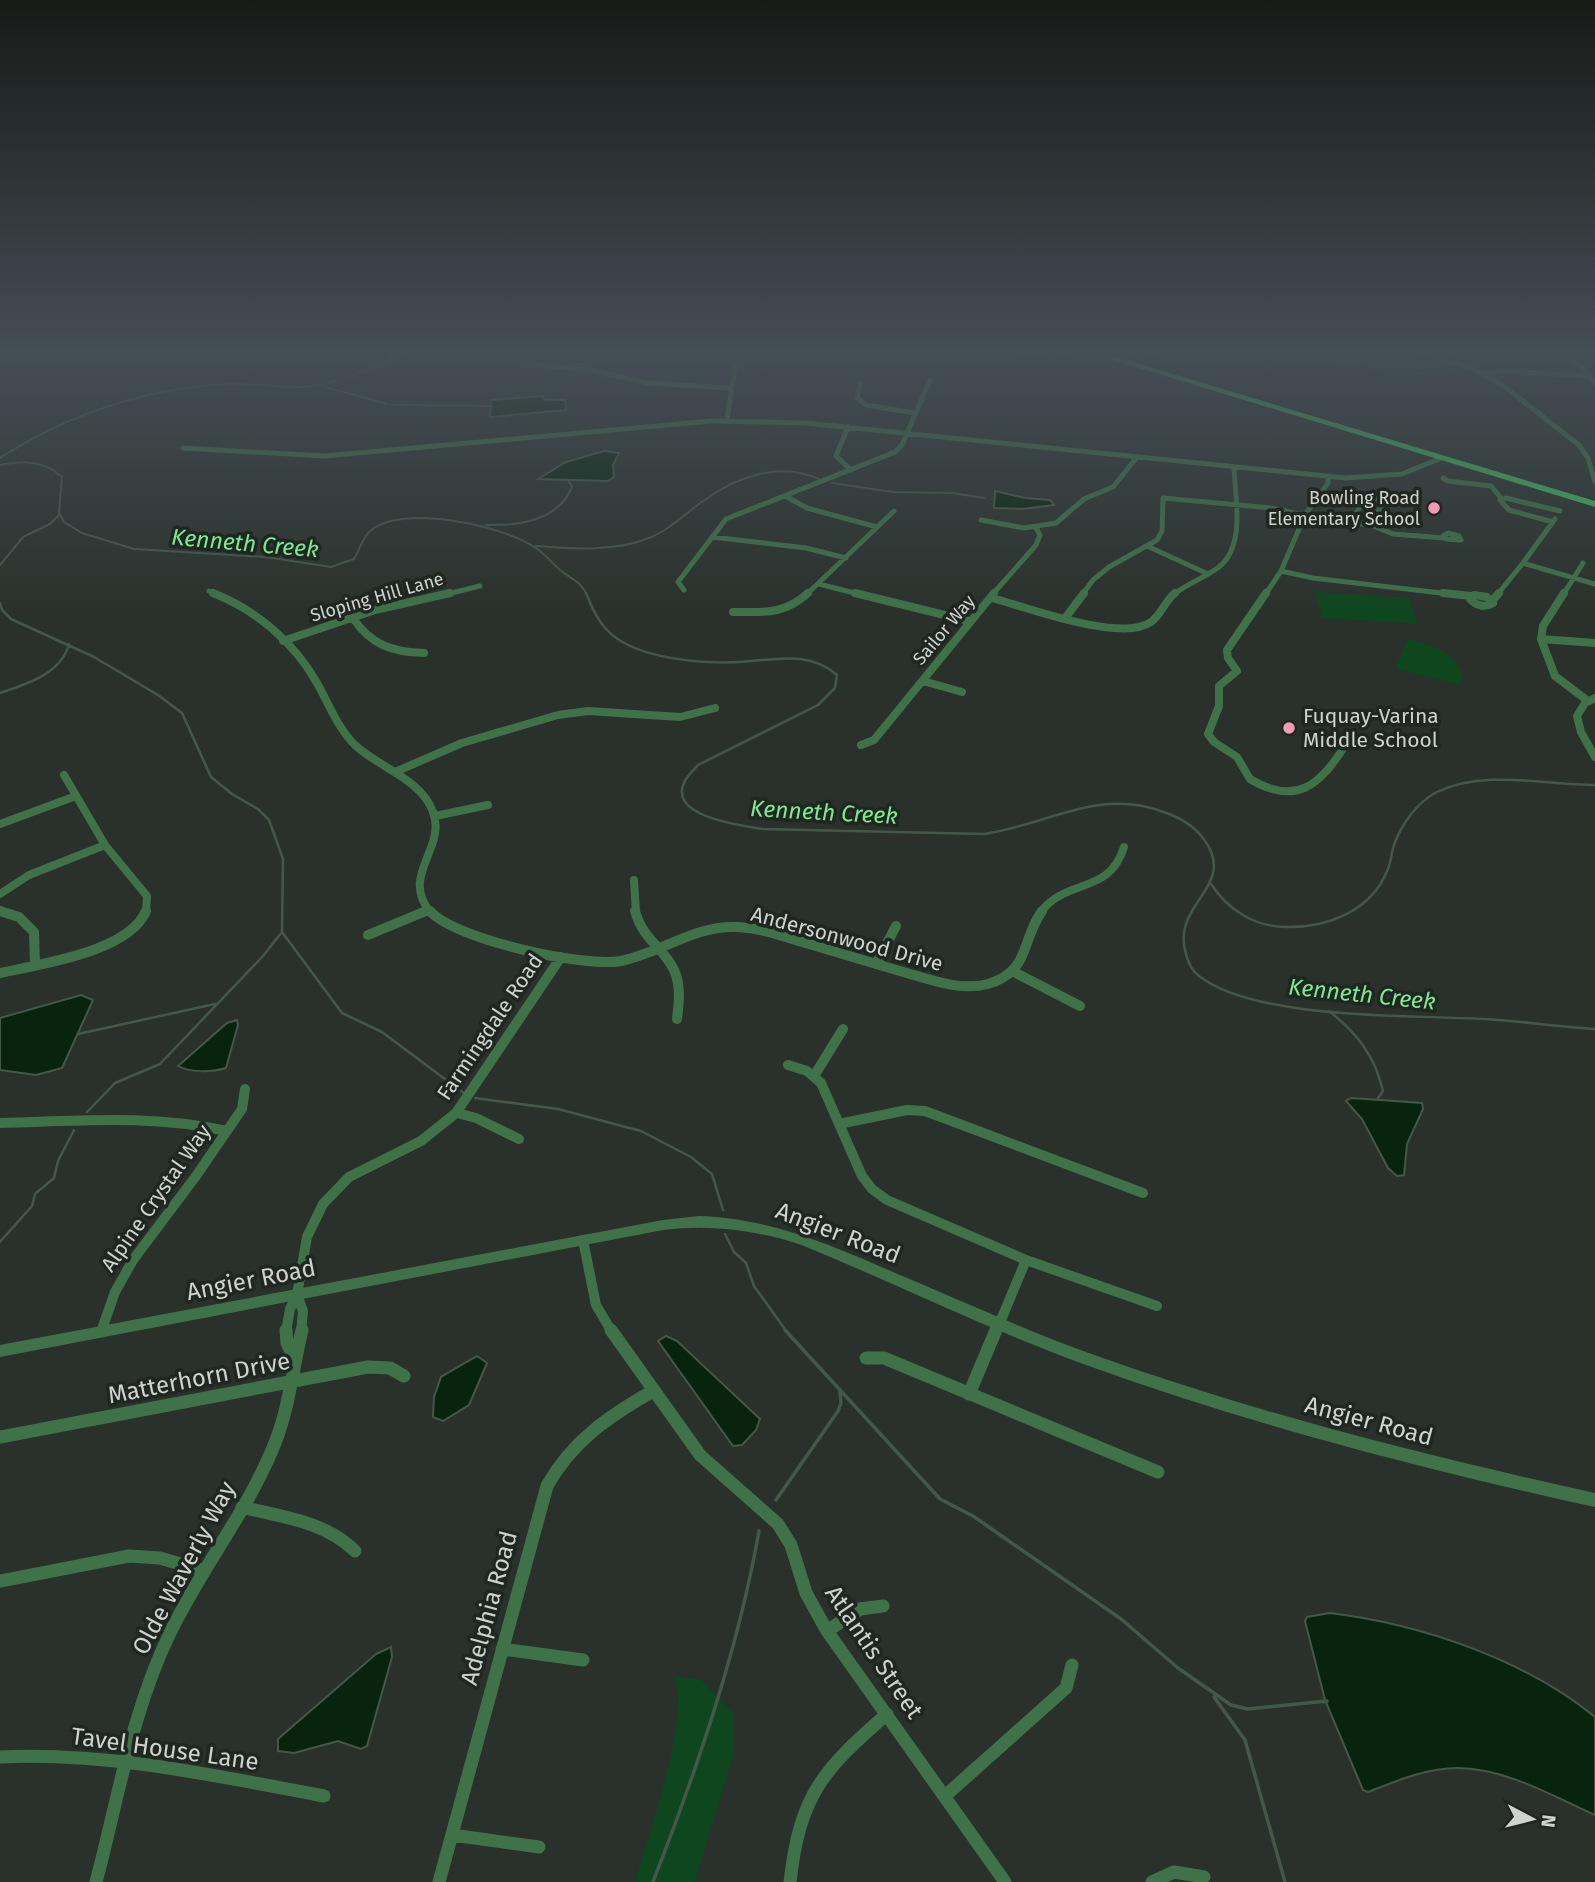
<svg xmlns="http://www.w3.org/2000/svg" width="1595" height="1882" font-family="'Fira Sans',sans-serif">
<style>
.green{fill:#0e461e}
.water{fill:#08230e;stroke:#445848;stroke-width:2}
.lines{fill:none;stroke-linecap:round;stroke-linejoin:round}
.stream-far2{stroke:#445848;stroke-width:2}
.stream-far1{stroke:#445848;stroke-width:2.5}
.stream{stroke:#445848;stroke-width:3.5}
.minor-far3{stroke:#3f7249;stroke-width:5}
.minor-far2{stroke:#3f7249;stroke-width:8}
.minor-far1{stroke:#3f7249;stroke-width:10}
.minor{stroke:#3f7249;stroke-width:13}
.tertiary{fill:#3f7249;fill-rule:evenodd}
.trunk{fill:#3fc062;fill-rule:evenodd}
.poi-dot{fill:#f09ab6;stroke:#202721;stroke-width:2.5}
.labels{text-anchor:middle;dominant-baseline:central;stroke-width:7;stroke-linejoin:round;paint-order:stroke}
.far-poi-label{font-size:18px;fill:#cfd3cf;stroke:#202721;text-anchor:end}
.far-street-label{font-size:18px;fill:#cfd3cf;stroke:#202721}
.poi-label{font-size:21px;fill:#cfd3cf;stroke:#202721;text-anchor:start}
.street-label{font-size:21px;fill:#cfd3cf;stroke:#202721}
.water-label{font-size:23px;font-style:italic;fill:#7cea92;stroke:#202721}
.near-street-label{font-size:24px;fill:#cfd3cf;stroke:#202721}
</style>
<rect width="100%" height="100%" fill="#2a312b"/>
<path class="green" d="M1148,352h269l63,23 -331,-21z
M1315,592l94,6 9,26 -96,-6z
M1408,639c21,5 45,12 54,34l-2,12 -60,-15 -4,-3z
M673,1676l28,4 32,33v43l-38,126h-60c12,-42 58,-171 38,-206z"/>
<path class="water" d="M542,396l4,4h19l1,10 -76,7 1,-17z
M604,451l15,2 -6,12 1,12 -6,4 -70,-2 28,-17z
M995,491l30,7 25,2 4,5 -32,4 -28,-1z
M81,995l12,5 -31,68 -26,7 -36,-5v-52z
M237,1020l1,5 -12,43c-13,4 -36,5 -48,-2l49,-43z
M1351,1098l71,5 1,6 -16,35 -3,31 -7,1 -9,-8 -26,-49 -16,-18z
M666,1336l11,5 83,78 -4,11 -14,15 -9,1 -75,-105z
M477,1356l10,7 -18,42 -26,16 -10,-4 1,-20 7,-20z
M1330,1613c90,11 194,46 265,104v98c-42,-19 -90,-47 -138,-47 -30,0 -61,13 -89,24l-5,-2 -38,-90 -20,-79 2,-4z
M391,1647l1,10 -25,89 -6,3 -23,-8 -44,12 -16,-2v-12l98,-85z"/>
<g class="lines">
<path class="stream-far2" d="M1018,352l86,7
M1124,357l35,-5
M322,386l65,18
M392,405l100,1
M0,458c67,-43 142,-68 222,-74 27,-2 53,4 80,3 36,-2 70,-18 101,-35
M0,465c23,-4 45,-5 62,12l-3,36 5,9 18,11 52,16 132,8 65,10 23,-8c5,-8 9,-22 16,-28 32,-28 134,-5 166,17 9,6 16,15 24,22 11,9 21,11 27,25
M832,483l61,9 59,1 32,5
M486,525c33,1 72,-4 86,-38l-4,-7
M536,546c35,3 79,6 113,-8 20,-8 36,-24 54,-37 33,-24 76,-40 116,-22
M0,565l23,-28 27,-13 9,-9"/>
<path class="stream-far1" d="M586,593c5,13 11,27 21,37 27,29 95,34 133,32 34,-2 69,-12 97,13l-2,13 -17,17 -120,60c-7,8 -17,16 -16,28 1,25 61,33 80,36l222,5c64,-9 113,-47 180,-22 14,5 30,14 39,26 37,49 -33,64 -17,116 2,8 6,17 13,22 56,44 214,39 285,43 37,2 74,8 111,10
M0,603l2,7 9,9 83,38 64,38 24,18 29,64 21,17 26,15 11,11 14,39 -1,73 -19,24 -103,108 -45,19 -28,29
M0,693c27,-9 61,-19 69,-49
M1211,884c17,26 44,43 75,43 41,1 85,-16 101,-56 4,-8 4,-17 7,-26 7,-20 23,-43 43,-53 48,-23 106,-7 158,-7
M282,932l60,81 40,19 83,62
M1329,1011c28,22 46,45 54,80l-5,7
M78,1034l137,-30
M475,1098l83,11 83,22 50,26 21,17 11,36
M725,1234l9,18 12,11 8,23 33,46
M0,1242l32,-36 3,-12 19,-16 4,-17 16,-31"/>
<path class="stream" d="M785,1330l155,169 33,17 148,103 57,49 53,37 17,4 79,-8
M776,1500l62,-89 3,-8 -1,-12
M1214,1697l31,43 40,142
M653,1882c44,-113 85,-232 106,-351"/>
<path class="minor-far3" d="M1419,352l55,17 31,18 74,58 9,13 7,24
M1467,352l6,6
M1563,352l24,20 8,11
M529,364l61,6 58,13 82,5
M1485,374l19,-3 86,5
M860,383l-3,15 9,7 49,8
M727,420l8,-54
M848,427l-12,29 15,14
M183,448l141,8 388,-35 93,2 540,55 57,-4 37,-15
M1443,478l5,3 43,5 10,12
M785,496l22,12 70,19
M981,520l43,8 32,-5 28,-24 29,-12 24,-30
M1553,522l-44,-12 -9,-10 6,-2 54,13
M1351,523l13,-24 10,-2 9,6 -12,22
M1448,533l11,3 2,4 -15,-1 -3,-3z
M712,537l94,11 40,10
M1147,546l61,28
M1523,563l32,-44
M1281,571l32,7 145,17
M819,584l43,11
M684,590l-6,-8 48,-63 169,-67 7,-7 28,-65
M209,591l9,4
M443,595l37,-9
M806,595l88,-84
M992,595l44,-50 4,-10 -4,-7
M1082,595l11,-15 16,-13 48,-27 5,-9 1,-33 108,10 68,14 32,3 22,9 51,4
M1173,595c14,-12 32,-17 46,-28 27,-22 16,-69 15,-99
M1265,595l16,-24 24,-56 23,-32v-6
M1497,595l26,-32 72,21
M1563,595l20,-32"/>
<path class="minor-far2" d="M213,593c43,17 81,49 104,90 12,21 21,46 39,63 24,22 65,33 77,66 14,36 -34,64 -2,101
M855,593l114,28
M1266,593l-39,57 1,8 9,13 -18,15v20l-11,28 6,8 23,15 13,22c45,27 70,7 94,-32
M1443,593l28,3
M1564,593l-21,33 -2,13 14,37 33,25
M1474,595l13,2 6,6c-8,5 -17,3 -23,-4z
M992,598c34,9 129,45 159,24 10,-7 14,-21 24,-29
M1492,601l7,-8
M733,612c31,0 51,3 75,-19
M1066,617l18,-24
M353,618c18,27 39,34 71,35
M1541,639l54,4
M283,641l92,-31 75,-17
M923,681l39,11
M1595,698l-10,5 -8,13 4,16 14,25
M861,745l13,-5 120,-147
M395,772l67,-29 96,-28 30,-4 92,6 35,-9
M64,775l41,70 42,51 -1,17
M435,816l53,-11
M0,824l76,-28
M634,880l2,33
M0,894l29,-19 76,-30
M0,911l5,2
M422,913l6,-3
M1040,913c26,-36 69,-17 84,-66"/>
<path class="minor-far1" d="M0,911l19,6 15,15 1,32
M430,911c24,28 154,57 191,50 40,-8 73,-36 116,-34 24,1 48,10 72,17 34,10 67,20 101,30 25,7 52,17 78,10 43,-13 33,-44 54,-73
M635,911c8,29 28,36 39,59 7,15 5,33 3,49
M368,935l58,-24
M876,964l20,-38
M1012,971l68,35
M0,973c40,-9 129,-21 146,-62
M788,1065l19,6 14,12 41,93 10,13 15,11 139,60 131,46
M814,1076l29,-47
M457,1113l19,5 43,21
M0,1123c76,-2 152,-9 227,8
M839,1124l68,-14 18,1 218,82
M583,1240l13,65 16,27
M297,1295l10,-58 16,-33 26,-27 72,-36 35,-28 105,-156
M297,1295l6,16 -2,21
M101,1332l14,-40 18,-32 63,-84 46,-67 3,-20
M286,1332l4,-23 7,-14
M996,1332l30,-72"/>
<path class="minor" d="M286,1330l1,13 7,15
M611,1330l89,125 78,69 13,21 15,48 21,38 178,251
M866,1358h18l274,114
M969,1394l27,-64
M0,1437l368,-70 22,1 14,8
M242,1507c39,10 83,14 113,44
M0,1581l129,-25 31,2 44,13
M827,1631l33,-22 23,-3
M502,1649l81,11
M0,1757c110,-5 216,19 324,39
M945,1796l121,-108 6,-23
M452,1835l87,12
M96,1882c22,-83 36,-171 74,-249 31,-65 78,-122 105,-190 14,-35 18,-76 27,-113
M439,1882l108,-396c25,-45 62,-70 106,-95
M790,1882c10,-88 33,-112 97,-168
M1152,1882l22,-10 30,5"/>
<path class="tertiary" d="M699,1216c72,2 136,31 201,59 62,26 123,54 186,77 166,60 337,103 509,141v14c-172,-38 -343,-82 -509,-142 -97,-35 -191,-82 -287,-121 -45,-14 -89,-20 -136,-14l-663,127v-12l663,-125z"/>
<path class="trunk" d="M1087,352h13l495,149v6z"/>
</g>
<linearGradient id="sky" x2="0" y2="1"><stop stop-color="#171b18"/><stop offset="0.57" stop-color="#444e55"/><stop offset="1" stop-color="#444e55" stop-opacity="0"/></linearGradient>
<rect width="1595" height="615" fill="url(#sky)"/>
<g class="poi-dot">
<circle cx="1434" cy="508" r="7"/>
<circle cx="1289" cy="728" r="7"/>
</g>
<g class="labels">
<g class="far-poi-label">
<text x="1420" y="498">Bowling Road<tspan x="1420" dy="21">Elementary School</tspan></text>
</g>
<g class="far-street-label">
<text transform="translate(377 597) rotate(-16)">Sloping Hill Lane</text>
<text transform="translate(944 630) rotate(-50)">Sailor Way</text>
</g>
<g class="poi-label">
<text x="1303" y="716">Fuquay-Varina<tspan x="1303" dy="24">Middle School</tspan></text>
</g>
<g class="street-label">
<text transform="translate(847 939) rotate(15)">Andersonwood Drive</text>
<text transform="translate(490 1027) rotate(-56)">Farmingdale Road</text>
<text transform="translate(156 1198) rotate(-55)">Alpine Crystal Way</text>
</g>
<g class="water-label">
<text transform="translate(245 543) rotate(5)">Kenneth Creek</text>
<text transform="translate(824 812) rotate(3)">Kenneth Creek</text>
<text transform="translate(1362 994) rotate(6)">Kenneth Creek</text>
</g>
<g class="near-street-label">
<text transform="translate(838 1233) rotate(21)">Angier Road</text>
<text transform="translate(251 1280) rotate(-11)">Angier Road</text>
<text transform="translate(199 1378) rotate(-11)">Matterhorn Drive</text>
<text transform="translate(1369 1421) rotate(15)">Angier Road</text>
<text transform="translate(184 1568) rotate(-62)">Olde Waverly Way</text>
<text transform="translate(489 1608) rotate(-75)">Adelphia Road</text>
<text transform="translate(874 1652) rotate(56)">Atlantis Street</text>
<text transform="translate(165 1749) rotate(8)">Tavel House Lane</text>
</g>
</g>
<g transform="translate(1532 1819) rotate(97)" stroke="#202721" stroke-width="5" paint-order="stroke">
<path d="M0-5L12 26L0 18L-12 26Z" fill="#cfd3cf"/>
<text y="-10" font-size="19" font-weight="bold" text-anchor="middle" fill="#cfd3cf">N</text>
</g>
</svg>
